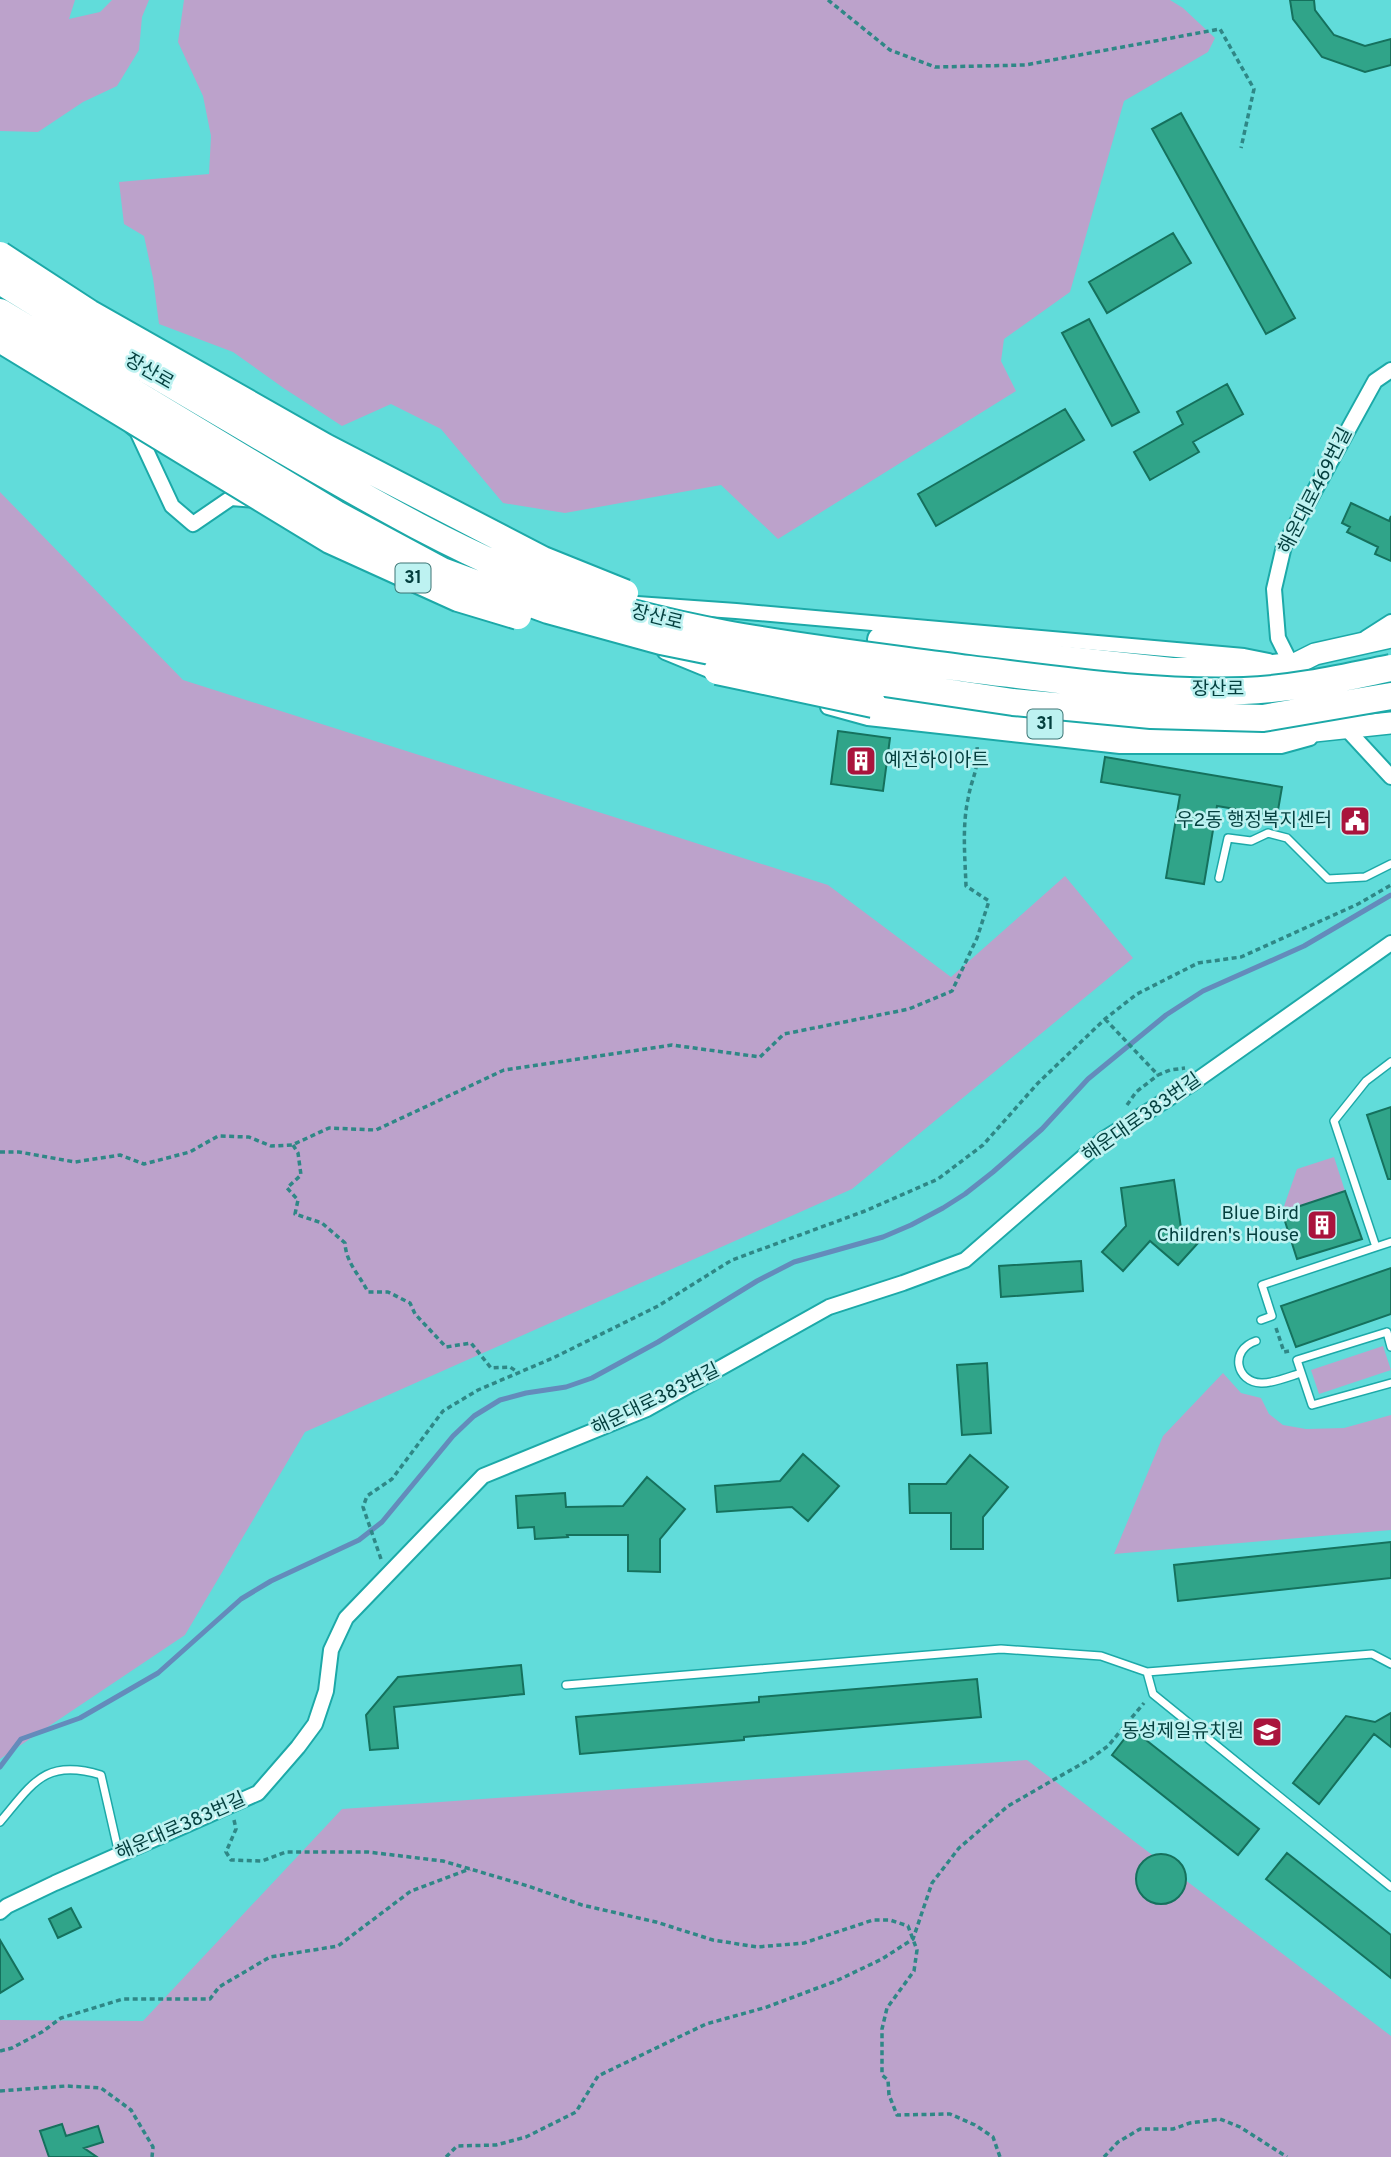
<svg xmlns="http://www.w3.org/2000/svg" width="1391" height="2157" font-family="Overpass,'Noto Sans KR',sans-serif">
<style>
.green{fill:#bca2cb}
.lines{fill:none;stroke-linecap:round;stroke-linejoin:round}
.stream{stroke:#648bbb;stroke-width:5}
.building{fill:#30a489;stroke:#15715d;stroke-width:2}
.lane-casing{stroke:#1ca9a8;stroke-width:10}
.street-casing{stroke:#1ca9a8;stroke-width:18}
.secondary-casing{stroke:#1ca9a8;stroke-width:24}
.highway-casing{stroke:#1ca9a8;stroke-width:30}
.path{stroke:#2f8786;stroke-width:3.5;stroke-dasharray:5 3.5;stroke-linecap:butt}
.lane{stroke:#fff;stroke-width:7}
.street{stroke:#fff;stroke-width:14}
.secondary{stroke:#fff;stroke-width:21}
.highway{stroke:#fff;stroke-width:26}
.highway-bridge-casing{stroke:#1ca9a8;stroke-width:30;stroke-linecap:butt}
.highway-bridge{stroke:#fff;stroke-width:26}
.labels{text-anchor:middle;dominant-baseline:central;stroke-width:5;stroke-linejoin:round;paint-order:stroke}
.shield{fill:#bdf2f1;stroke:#3c7574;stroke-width:2}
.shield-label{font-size:18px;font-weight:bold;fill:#043f3e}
.street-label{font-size:19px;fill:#043f3e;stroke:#bdf2f1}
.poi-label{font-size:19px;fill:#043f3e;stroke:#bdf2f1;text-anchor:end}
</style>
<rect width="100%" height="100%" fill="#61dcda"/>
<path class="green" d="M0,0h75l-6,19 31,-7 12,-12h37l-7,17 -3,33 -22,36 -34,16 -45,30 -38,-1z
M184,0h986l13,8 32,30 -7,14 -84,49 -54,191 -66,47 -3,22 15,30 -238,148 -57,-54 -156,28 -62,-10 -62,-74 -50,-25 -49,22 -57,-37 -52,-37 -74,-28 -6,-46 -9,-42 -20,-12 -5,-42 90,-8 2,-38 -8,-40 -25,-54z
M0,492l183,188 645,205 123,92 114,-101 68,82 -281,231 -547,243 -120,203 -185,124z
M1334,1157l11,34 -63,21 15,-43z
M1383,1346l8,24 -72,24 -8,-24z
M1223,1373l18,20 20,5 8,16 14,11 23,4 38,-1 47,-13v115l-277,24 49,-118z
M1027,1760l364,276v121h-1391v-137l143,1 199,-212z"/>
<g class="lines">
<path class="stream" d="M0,1767l21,-28 59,-21 78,-45 83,-74 30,-18 88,-41 23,-18 71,-86 21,-20 26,-16 26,-7 40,-6 26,-9 66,-36 99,-61 37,-19 89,-25 28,-12 32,-17 22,-14 28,-22 49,-43 46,-50 78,-64 37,-24 101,-45 87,-51"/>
</g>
<path class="building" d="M1290,0h24l1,10 19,25 31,11 26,-7v26l-26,7 -43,-15 -29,-38z
M1181,113l114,205 -29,16 -114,-205z
M1173,233l18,30 -84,50 -18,-31z
M1089,319l50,93 -27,14 -50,-93z
M1227,384l16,30 -50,28 6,10 -49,28 -16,-28 49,-28 -6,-12z
M1065,409l19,31 -148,86 -18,-32z
M1351,503l38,18 2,-5v45l-16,-7 3,-7 -31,-15 3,-5 -8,-4z
M838,731l52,7 -7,53 -52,-7z
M1105,757l177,30 -5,29 -60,-10 -13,78 -38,-6 14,-83 -79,-13z
M1391,1107v72h-3l-21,-64z
M1174,1180l7,48 17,15 -20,22 -28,-24 -27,30 -21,-19 24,-26 -5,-38z
M1345,1191l17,48 -65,20 -15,-47z
M1081,1261l2,30 -82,6 -2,-31z
M1391,1268v46l-95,33 -15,-41z
M987,1363l4,70 -29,2 -5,-70z
M803,1454l36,32 -31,35 -16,-14 -75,5 -2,-26 65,-5z
M970,1455l38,32 -25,30v32h-32v-36h-41l-1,-29h37z
M647,1477l38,32 -25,30v33l-32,-1v-36h-61l1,2 -33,2 -1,-12 -16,1 -2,-32 49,-3 1,14 57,-1z
M1391,1542v36l-213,23 -4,-36z
M521,1665l3,29 -130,13 4,41 -28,2 -4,-35 32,-38z
M977,1679l4,38 -237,20v3l-164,14 -4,-37 183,-15v-5z
M1391,1713v34l-17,-13 -55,70 -26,-21 53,-67 29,6z
M1132,1729l127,100 -21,26 -126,-100z
M1287,1853l104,82v43l-125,-99z
M1136 1879a25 25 0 1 1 50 0a25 25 0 1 1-50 0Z
M71,1908l10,19 -23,11 -9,-19z
M0,1940l23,39 -23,14z
M62,2124l4,12 32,-10 5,16 -19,6 13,9h-48l-9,-26z"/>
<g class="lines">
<g class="lane-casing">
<path id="lane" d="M1219,878l9,-40 23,3 17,-8 19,5 41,41 37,-2 26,-13
M1376,1247l15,-5
M1261,1320l11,-4 -10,-31 114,-38 -42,-126 32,-40 25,-19
M1256,1341c-27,9 -20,41 5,42 10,1 30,-7 40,-10
M1391,1347l-4,-15 -90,28 15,45 79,-22
M1147,1672l6,22 238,193
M566,1685l435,-36 100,7 46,16 225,-18 19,10
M0,1822c33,-39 45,-64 101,-47l18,79"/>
</g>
<g class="street-casing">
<path id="street" d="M131,426l6,5 35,75 21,18 38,-26 25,2
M637,604l99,7 508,45 25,5
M1366,638l25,-16
M665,652l56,23
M1294,670l-16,-32 -4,-49 10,-43 91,-165 16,-11
M828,707l40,11 252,28h161l29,-8
M1342,724l49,53
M0,1912l7,-6 48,-23 203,-90 40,-46 17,-23 11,-33 5,-41 15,-32 137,-142 164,-67 182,-102 74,-24 62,-23 139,-121 86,-54 201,-142"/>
</g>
<g class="secondary-casing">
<path id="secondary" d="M1291,666l24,-12 76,-17
M1219,735l86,-3 86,-9"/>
</g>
<g class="highway-casing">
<path id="highway" d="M881,640l291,31h76l43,-5
M873,704l190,22 156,9"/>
</g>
<path class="path" d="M828,0l62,50 45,17 90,-2 195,-36 34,60 -13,59
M1105,1019l53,56 12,-5 15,-2
M1127,1105l9,-13 22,-17
M293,1145l5,8 3,22 -14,13 11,12 -3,14 27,9 23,20c1,20 14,31 23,49h20l22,11 5,11 31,33 25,-4 20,25 19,-1 9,6
M0,1152h19l56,10 45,-7 24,9 46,-12 28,-16 31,1 22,9 21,-1 37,-17 47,2 128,-60 168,-25 88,12 24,-23 125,-25 43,-18 25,-53 12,-37 -23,-15c-1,-29 -4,-59 2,-87 4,-23 11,-28 9,-53
M1276,1328l8,24 5,-1
M381,1559l-18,-52 4,-11 25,-17 51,-68 35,-21 75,-32 105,-52 74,-46 133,-49 73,-32 45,-34 55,-62 67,-64 32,-25 61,-31 43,-6 117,-53 33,-19
M234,1820l2,9 -10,23 5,8 31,1 24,-9h82l75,9 85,25 54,19 74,17 57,18 44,7 47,-4 69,-23h17l18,6 9,24 -3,21 -27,37 -5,21v46l6,5 1,15 8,20 53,-1 25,11 18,12 7,20
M0,2051l12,-3 30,-16 19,-14 62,-19h87l9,-12 51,-30 68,-11 73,-55 59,-22
M0,2091l66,-5 35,2 30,22 22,37 -1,10
M446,2157l11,-11 39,-1 30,-8 50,-25 22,-36 108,-52 61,-17 69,-26 46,-22 31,-20 19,-56 27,-35 49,-42 82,-47 18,-13 36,-43
M1104,2157l14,-15 22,-13h33l17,-6 30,-4 20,8 47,30"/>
<use href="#lane" class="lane"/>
<use href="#street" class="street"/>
<use href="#secondary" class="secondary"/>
<use href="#highway" class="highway"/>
<g class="highway-bridge-casing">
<path id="highway-bridge" d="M0,255l89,58 236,134 218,113 82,33
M0,281c93,58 187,113 281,168 88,51 177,103 272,139 132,49 278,62 416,81 91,11 183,25 275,22 50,-2 98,-13 147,-23
M0,312l336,202 106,57 106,39 113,31 163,33 189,28 138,13 112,3 128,-22
M0,339l330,201 128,58 60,18
M717,671l156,33"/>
</g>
<use href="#highway-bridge" class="highway-bridge"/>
</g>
<defs>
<g id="building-square" transform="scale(1.575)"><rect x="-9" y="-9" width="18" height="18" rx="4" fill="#aa143d" stroke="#bdf2f1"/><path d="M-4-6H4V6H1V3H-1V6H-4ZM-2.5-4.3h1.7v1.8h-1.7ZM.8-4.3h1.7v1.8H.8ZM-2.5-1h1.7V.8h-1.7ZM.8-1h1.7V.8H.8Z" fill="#fff"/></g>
<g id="civic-square" transform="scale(1.575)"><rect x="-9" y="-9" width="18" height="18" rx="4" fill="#aa143d" stroke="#bdf2f1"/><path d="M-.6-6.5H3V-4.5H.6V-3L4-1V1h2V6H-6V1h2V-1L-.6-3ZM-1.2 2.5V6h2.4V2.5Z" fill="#fff"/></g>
<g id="school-square" transform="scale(1.575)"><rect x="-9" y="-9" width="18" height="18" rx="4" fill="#aa143d" stroke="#bdf2f1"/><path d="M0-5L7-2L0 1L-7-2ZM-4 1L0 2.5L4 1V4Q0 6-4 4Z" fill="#fff"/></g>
</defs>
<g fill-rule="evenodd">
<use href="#building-square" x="861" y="761"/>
<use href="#civic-square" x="1355" y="821"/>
<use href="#building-square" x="1322" y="1225"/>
<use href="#school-square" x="1267" y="1732"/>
</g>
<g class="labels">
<g class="shield">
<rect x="395.5" y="563.5" width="35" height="29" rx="5"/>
<rect x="1027.5" y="709.5" width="35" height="29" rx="5"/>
</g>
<g class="shield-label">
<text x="413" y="578">31</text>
<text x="1045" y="724">31</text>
</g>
<g class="street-label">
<text transform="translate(149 372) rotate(30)">장산로</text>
<text transform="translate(1316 491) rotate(-63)">해운대로469번길</text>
<text transform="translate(657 618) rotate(14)">장산로</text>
<text x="1218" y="690">장산로</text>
<text transform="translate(1142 1118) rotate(-35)">해운대로383번길</text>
<text transform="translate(656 1400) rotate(-26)">해운대로383번길</text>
<text transform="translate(181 1827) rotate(-24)">해운대로383번길</text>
</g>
<g class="poi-label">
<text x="884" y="761" text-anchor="start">예전하이아트</text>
<text x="1332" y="821">우2동 행정복지센터</text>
<text x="1299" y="1214">Blue Bird<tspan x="1299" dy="22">Children's House</tspan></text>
<text x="1244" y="1732">동성제일유치원</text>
</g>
</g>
</svg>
